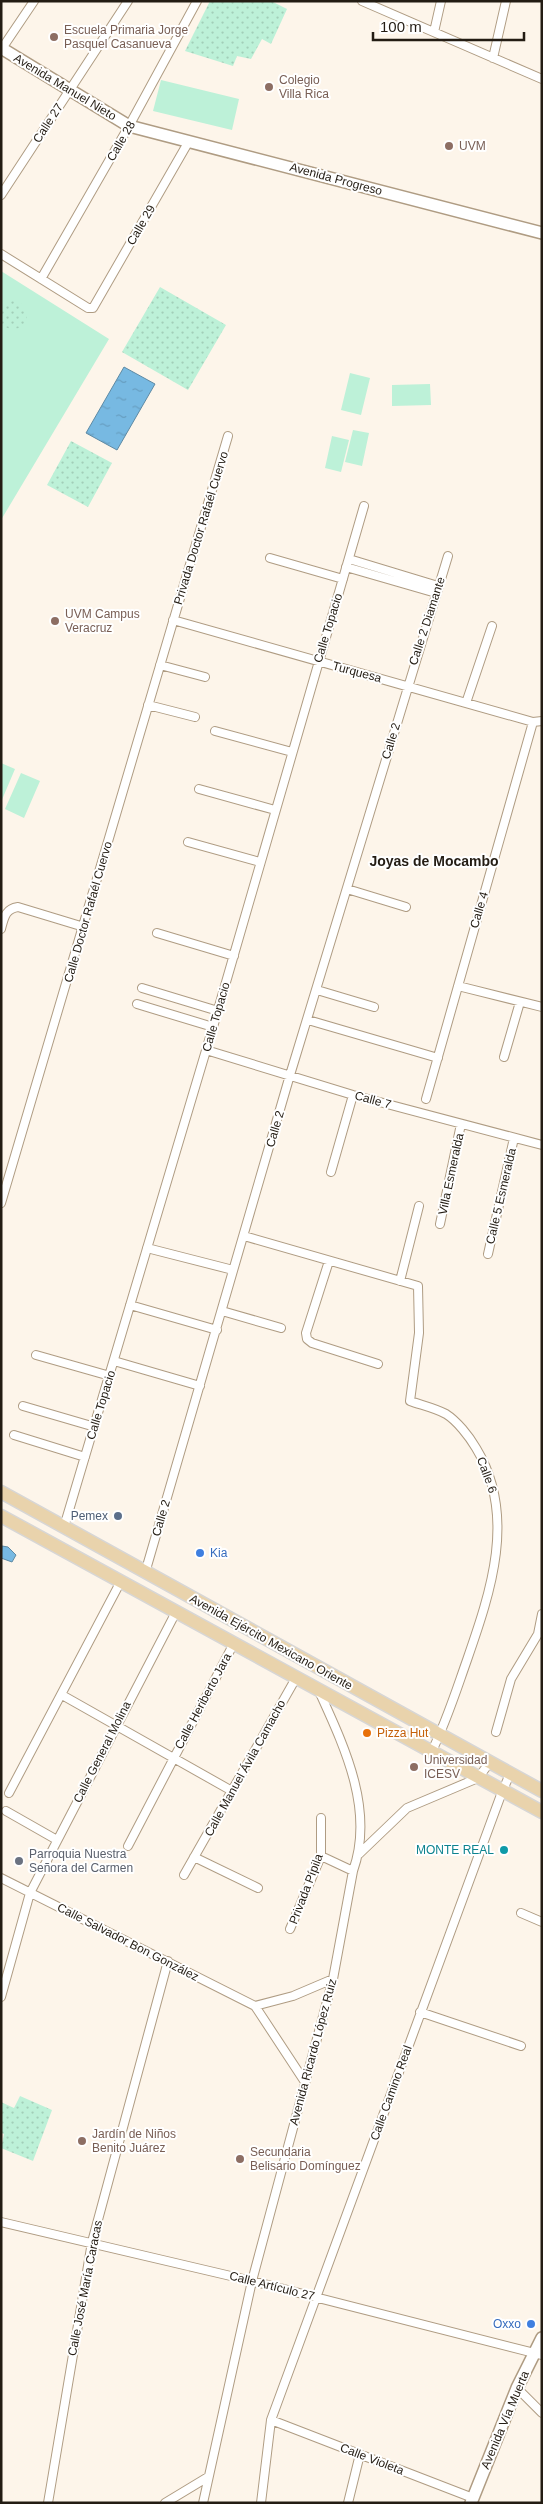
<svg xmlns="http://www.w3.org/2000/svg" width="543" height="2504" font-family="Helvetica,sans-serif">
<style>
.grass{fill:#bdf1d8}
.park{fill:url(#park-dots)}
.water{fill:url(#water-ripples);stroke:#5e8aa4}
.lines{fill:none;stroke-linecap:round;stroke-linejoin:round}
.street-casing{stroke:#af9c83;stroke-width:10}
.secondary-casing{stroke:#af9c83;stroke-width:14}
.primary-casing{stroke:#d7d6d5;stroke-width:15}
.street{stroke:#fff;stroke-width:8}
.secondary{stroke:#fff;stroke-width:11}
.primary{stroke:#e9d3ac;stroke-width:12}
.education-dot{fill:#8d6e63;stroke:#fff;stroke-width:2}
.service-dot{fill:#5c6f8a;stroke:#fff;stroke-width:2}
.shop-dot{fill:#3f7fe0;stroke:#fff;stroke-width:2}
.food-dot{fill:#e8710a;stroke:#fff;stroke-width:2}
.culture-dot{fill:#0f9aa8;stroke:#fff;stroke-width:2}
.worship-dot{fill:#6b7280;stroke:#fff;stroke-width:2}
.labels{text-anchor:middle;dominant-baseline:central;stroke-width:4;stroke-linejoin:round;paint-order:stroke}
.education-label{font-size:12px;fill:#785e54;stroke:#fff;text-anchor:start}
.street-label{font-size:12px;fill:#231c13;stroke:#fff}
.service-label{font-size:12px;fill:#4e5e75;stroke:#fff;text-anchor:end}
.shop-label{font-size:12px;fill:#366cbe;stroke:#fff;text-anchor:start}
.food-label{font-size:12px;fill:#c56008;stroke:#fff;text-anchor:start}
.culture-label{font-size:12px;fill:#0d838f;stroke:#fff;text-anchor:end}
.worship-label{font-size:12px;fill:#5b616d;stroke:#fff;text-anchor:start}
.neighbourhood-label{font-size:14px;font-weight:bold;fill:#231c13;stroke:#fff}
</style>
<defs>
<pattern id="park-dots" width="8" height="8" patternUnits="userSpaceOnUse" patternTransform="scale(1.25)"><rect width="8" height="8" fill="#bdf1d8"/><path d="M2 2h.1M6 6h.1" fill="none" stroke="#a2ceb8" stroke-width="1.8" stroke-linecap="round"/></pattern>
<pattern id="water-ripples" width="26" height="14" patternUnits="userSpaceOnUse" patternTransform="scale(1.25)"><rect width="26" height="14" fill="#77b9e2"/><path d="M2 4q2-2 4 0t4 0M15 11q2-2 4 0t4 0" fill="none" stroke="#679ec1"/></pattern>
</defs>
<rect width="100%" height="100%" fill="#fdf5ea"/>
<path class="grass" d="M161,80l78,19 -7,31 -79,-19z
M1,271l108,68 -108,181z
M350,373l20,5 -9,37 -20,-5z
M430,384l1,21 -39,1v-21z
M353,430l16,3 -7,33 -17,-4z
M332,436l17,4 -8,32 -16,-4z
M1,763l14,6 -14,33z
M21,773l19,8 -16,37 -19,-9z"/>
<path class="park" d="M210,1h61l16,8 -16,35 -9,-5 -11,20 -14,-3 -4,10 -48,-15z
M160,287l66,38 -38,65 -66,-38z
M-1 315a14 14 0 1 1 28 0a14 14 0 1 1-28 0Z
M71,441l41,22 -24,44 -41,-22z
M20,2096l32,14 -19,51 -32,-13 3,-14 -3,-1v-31l13,6z"/>
<path class="water" d="M124,367l31,17 -38,66 -31,-17z
M2,1546l6,1 8,8 -4,7 -11,-4z"/>
<g class="lines">
<g class="street-casing">
<path id="street" d="M362,1l180,78
M434,32l7,-31
M1,50l33,-49
M493,58l13,-57
M1,195l127,-194
M1,254l87,54h5l96,-167
M41,279l88,-153 68,-125
M270,558l73,21
M349,559l89,27
M346,567l90,26
M173,620l360,102 9,-1
M160,665l45,12
M466,703l26,-77
M148,705l47,12
M215,731l77,21
M199,789l76,21
M188,842l72,20
M347,889l59,18
M1,929c3,-11 4,-20 17,-22l66,20
M157,933l77,23
M458,986l84,21
M142,988l76,23
M317,990l57,17
M137,1004l76,23
M308,1020l130,38
M206,1050l147,45 189,50
M504,1057l16,-55
M426,1099l107,-377
M331,1172l22,-77
M1,1203l227,-767
M440,1224l21,-100
M244,1236l174,50 1,47 -9,68c11,4 25,7 36,13 11,7 23,22 30,34 41,67 15,143 -9,212 -11,31 -21,63 -36,93
M147,1248l86,22
M488,1254l26,-116
M329,1261l-23,72 1,6 5,4 66,21
M400,1281l19,-75
M130,1305l87,25
M222,1311l59,17
M36,1355l74,21
M114,1361l86,25
M23,1406l72,21
M14,1435l71,22
M64,1527l149,-500 151,-521
M145,1573l145,-498 158,-519
M62,1695l170,96
M496,1732l15,-53 27,-45 4,-20
M9,1793l112,-212
M6,1811l51,29
M128,1846l106,-203
M359,1854l48,-46 71,-30 12,-16
M321,1856l32,15
M194,1857l64,31
M184,1875l112,-197
M1,1878l254,128 50,76
M521,1913l21,9
M290,1929l31,-73v-38
M1,1997l29,-104 146,-281
M255,2006l38,-10 40,-17
M420,2012l101,34
M1,2222l251,59 290,74
M517,2388l25,25
M271,2420l202,78
M48,2503l44,-261 76,-281
M165,2503l43,-26
M203,2503l49,-222 81,-302 20,-108c22,-61 -9,-125 -34,-180
M261,2503l10,-83 231,-628 8,-18
M348,2503l12,-49"/>
</g>
<g class="secondary-casing">
<path id="secondary" d="M1,48l128,78 413,107
M471,2503l46,-115 25,-50"/>
</g>
<g class="primary-casing">
<path id="primary" d="M1,1492l541,299
M1,1516l541,296"/>
</g>
<use href="#street" class="street"/>
<use href="#secondary" class="secondary"/>
<use href="#primary" class="primary"/>
</g>
<g class="education-dot">
<circle cx="54" cy="37" r="5"/>
<circle cx="269" cy="87" r="5"/>
<circle cx="449" cy="146" r="5"/>
<circle cx="55" cy="621" r="5"/>
<circle cx="414" cy="1767" r="5"/>
<circle cx="82" cy="2141" r="5"/>
<circle cx="240" cy="2159" r="5"/>
</g>
<circle class="service-dot" cx="118" cy="1516" r="5"/>
<g class="shop-dot">
<circle cx="200" cy="1553" r="5"/>
<circle cx="531" cy="2324" r="5"/>
</g>
<circle class="food-dot" cx="367" cy="1733" r="5"/>
<circle class="culture-dot" cx="504" cy="1850" r="5"/>
<circle class="worship-dot" cx="19" cy="1861" r="5"/>
<g class="labels">
<g class="education-label">
<text x="64" y="30">Escuela Primaria Jorge<tspan x="64" dy="14">Pasquel Casanueva</tspan></text>
<text x="279" y="80">Colegio<tspan x="279" dy="14">Villa Rica</tspan></text>
<text x="459" y="146">UVM</text>
<text x="65" y="614">UVM Campus<tspan x="65" dy="14">Veracruz</tspan></text>
<text x="424" y="1760">Universidad<tspan x="424" dy="14">ICESV</tspan></text>
<text x="92" y="2134">Jardín de Niños<tspan x="92" dy="14">Benito Juárez</tspan></text>
<text x="250" y="2152">Secundaria<tspan x="250" dy="14">Belisario Domínguez</tspan></text>
</g>
<g class="street-label">
<text transform="translate(65 87) rotate(31)">Avenida Manuel Nieto</text>
<text transform="translate(48 123) rotate(-57)">Calle 27</text>
<text transform="translate(121 141) rotate(-60)">Calle 28</text>
<text transform="translate(336 179) rotate(15)">Avenida Progreso</text>
<text transform="translate(141 225) rotate(-60)">Calle 29</text>
<text transform="translate(201 528) rotate(-73)">Privada Doctor Rafaél Cuervo</text>
<text transform="translate(427 621) rotate(-72)">Calle 2 Diamante</text>
<text transform="translate(328 628) rotate(-73)">Calle Topacio</text>
<text transform="translate(357 672) rotate(15)">Turquesa</text>
<text transform="translate(391 741) rotate(-73)">Calle 2</text>
<text transform="translate(479 910) rotate(-74)">Calle 4</text>
<text transform="translate(88 912) rotate(-74)">Calle Doctor Rafaél Cuervo</text>
<text transform="translate(216 1017) rotate(-74)">Calle Topacio</text>
<text transform="translate(373 1100) rotate(15)">Calle 7</text>
<text transform="translate(275 1129) rotate(-74)">Calle 2</text>
<text transform="translate(451 1174) rotate(-78)">Villa Esmeralda</text>
<text transform="translate(501 1196) rotate(-77)">Calle 5 Esmeralda</text>
<text transform="translate(101 1405) rotate(-73)">Calle Topacio</text>
<text transform="translate(487 1475) rotate(70)">Calle 6</text>
<text transform="translate(161 1518) rotate(-74)">Calle 2</text>
<text transform="translate(271 1642) rotate(29)">Avenida Ejército Mexicano Oriente</text>
<text transform="translate(203 1701) rotate(-62)">Calle Heriberto Jara</text>
<text transform="translate(102 1752) rotate(-63)">Calle General Molina</text>
<text transform="translate(245 1768) rotate(-61)">Calle Manuel Ávila Camacho</text>
<text transform="translate(306 1889) rotate(-69)">Privada Pípila</text>
<text transform="translate(128 1942) rotate(27)">Calle Salvador Bon González</text>
<text transform="translate(313 2052) rotate(-75)">Avenida Ricardo López Ruiz</text>
<text transform="translate(391 2093) rotate(-70)">Calle Camino Real</text>
<text transform="translate(272 2286) rotate(14)">Calle Artículo 27</text>
<text transform="translate(85 2288) rotate(-79)">Calle José María Caracas</text>
<text transform="translate(505 2420) rotate(-67)">Avenida Vía Muerta</text>
<text transform="translate(372 2459) rotate(21)">Calle Violeta</text>
</g>
<g class="service-label">
<text x="108" y="1516">Pemex</text>
</g>
<g class="shop-label">
<text x="210" y="1553">Kia</text>
<text x="521" y="2324" text-anchor="end">Oxxo</text>
</g>
<g class="food-label">
<text x="377" y="1733">Pizza Hut</text>
</g>
<g class="culture-label">
<text x="494" y="1850">MONTE REAL</text>
</g>
<g class="worship-label">
<text x="29" y="1854">Parroquia Nuestra<tspan x="29" dy="14">Señora del Carmen</tspan></text>
</g>
<g class="neighbourhood-label">
<text x="434" y="861">Joyas de Mocambo</text>
</g>
</g>
<rect width="543" height="2504" fill="none" stroke="#231c13" stroke-width="5"/>
<path d="M373 32v8h151v-8" fill="none" stroke="#231c13" stroke-width="2.5"/>
<text x="380" y="32" font-size="15" fill="#231c13" stroke="#ffffff" stroke-width="4" paint-order="stroke">100 m</text>
</svg>
